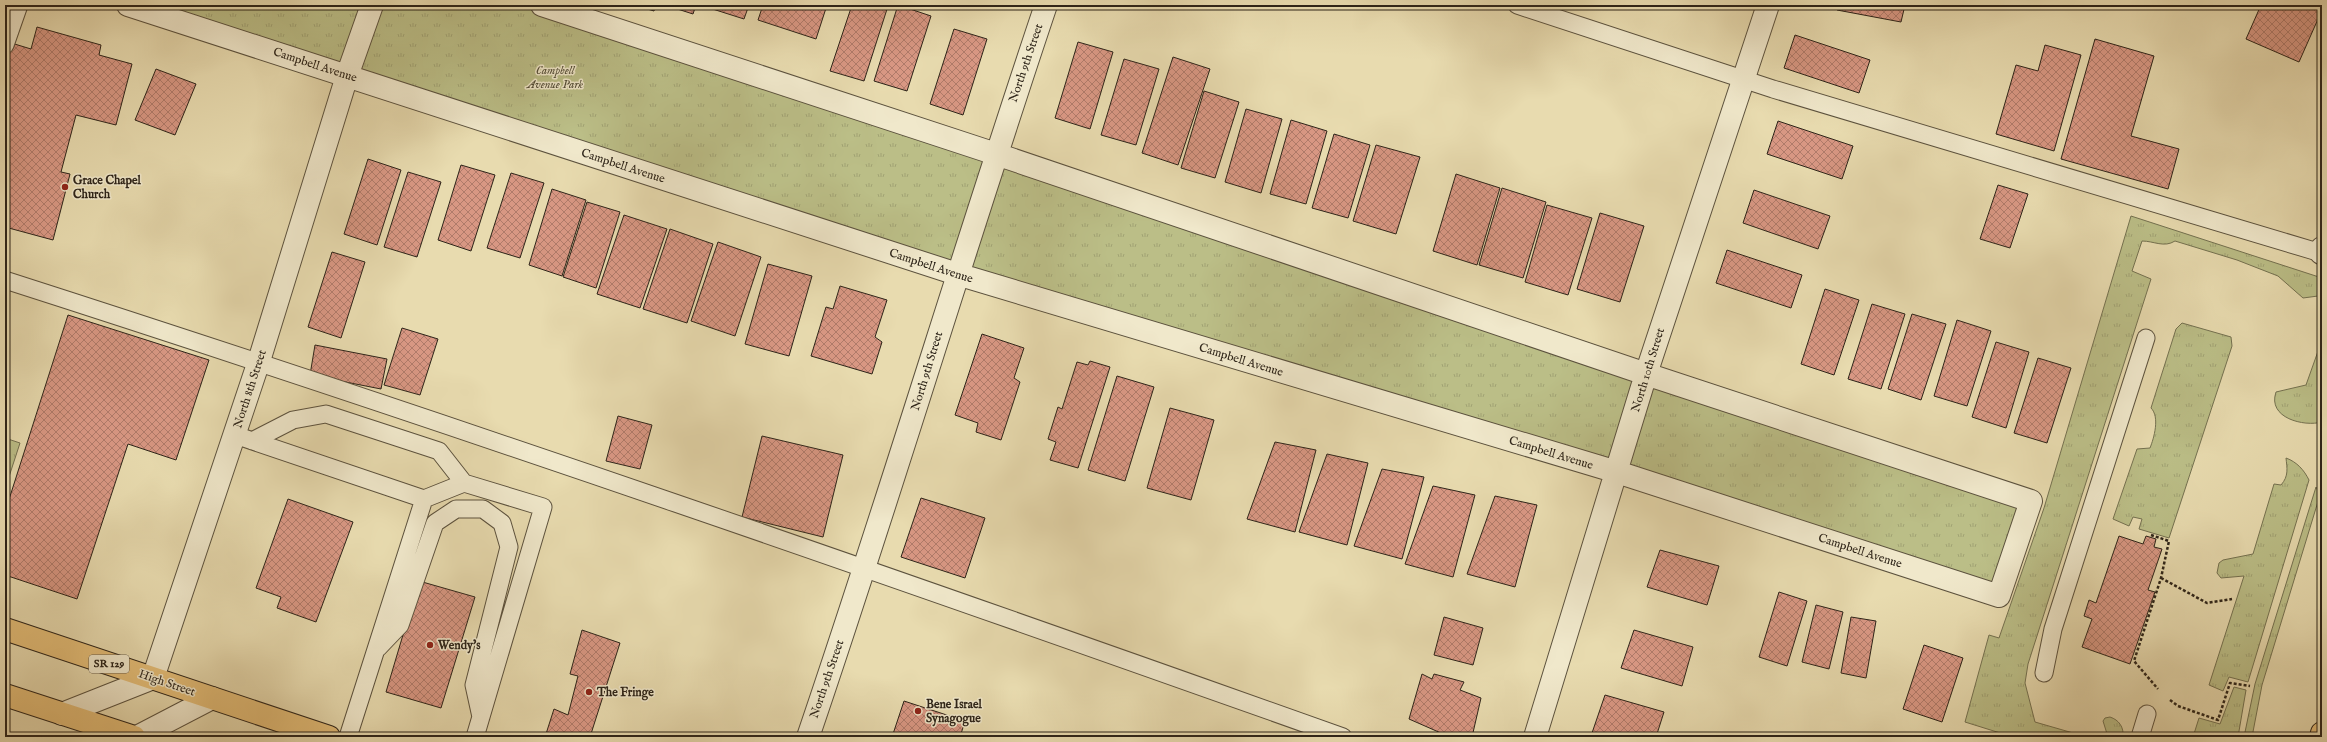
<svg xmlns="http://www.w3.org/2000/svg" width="2327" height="742" font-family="'IM FELL English',serif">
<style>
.grass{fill:url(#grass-tufts);stroke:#747150}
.building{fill:url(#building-cross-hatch);stroke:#2d2419}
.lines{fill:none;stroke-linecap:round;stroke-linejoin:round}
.service-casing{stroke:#5c523e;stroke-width:19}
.minor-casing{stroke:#5c523e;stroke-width:24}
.trunk-casing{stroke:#2d2419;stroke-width:24}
.path{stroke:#2d2419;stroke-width:2.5;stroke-dasharray:3 2;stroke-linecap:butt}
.service{stroke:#f0e8cb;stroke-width:17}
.minor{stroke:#f0e8cb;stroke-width:22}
.trunk{stroke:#e4be78;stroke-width:22}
.poi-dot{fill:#8f2418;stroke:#f0e8cb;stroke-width:1.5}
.labels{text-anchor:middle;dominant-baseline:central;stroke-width:3;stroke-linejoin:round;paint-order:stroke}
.shield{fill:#f0e8cb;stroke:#685f4e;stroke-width:1}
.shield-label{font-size:11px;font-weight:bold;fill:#2d2419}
.street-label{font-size:12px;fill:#2d2419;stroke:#f0e8cb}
.park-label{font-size:12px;font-style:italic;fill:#504a34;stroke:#f0e8cb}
.poi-label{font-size:12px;font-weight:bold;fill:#2d2419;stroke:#f0e8cb;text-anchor:start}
</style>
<defs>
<pattern id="grass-tufts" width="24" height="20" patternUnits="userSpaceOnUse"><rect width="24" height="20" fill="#bbbe87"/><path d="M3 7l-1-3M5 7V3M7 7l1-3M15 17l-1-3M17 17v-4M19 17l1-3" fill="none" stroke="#a1a374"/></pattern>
<pattern id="building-cross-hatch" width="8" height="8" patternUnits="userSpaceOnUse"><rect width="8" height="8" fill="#d89783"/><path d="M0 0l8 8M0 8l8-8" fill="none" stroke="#b07b6a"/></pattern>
</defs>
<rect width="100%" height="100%" fill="#e8dbaf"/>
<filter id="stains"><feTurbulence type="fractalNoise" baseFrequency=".005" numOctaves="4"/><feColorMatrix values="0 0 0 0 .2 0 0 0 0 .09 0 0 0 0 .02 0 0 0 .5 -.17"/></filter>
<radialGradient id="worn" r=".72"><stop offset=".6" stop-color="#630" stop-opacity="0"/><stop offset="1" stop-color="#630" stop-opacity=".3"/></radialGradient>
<path class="grass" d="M128,5h414l1489,496 -32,95z
M2131,216l191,62v22l-4,-4 -15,2 -25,-22 -41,-16 -62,-19c-11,7 -21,0 -33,0l-10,30 19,8 -123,385 -3,19 10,39 52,15h-74l-48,-15 24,-87 10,3 45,-130z
M2182,323l49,14 1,9 -63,192 -30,-9 3,-10 -9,-2 -4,9 -16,-7 24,-70 13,-1c4,-10 10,-31 1,-40l25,-79z
M2322,340v82c-18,5 -55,-4 -46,-30l30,-7z
M5,438l15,5 -15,46z
M2286,458c11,4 18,12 23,22l-61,202 -19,-5 -6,14 -14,-6 35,-109 -23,2 -4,-5 2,-10 4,-3 30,-6 21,-70 7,1c8,-9 6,-17 5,-27z
M2316,487l4,8 -58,190 -10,52h-8l11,-53z
M2234,687l12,3 -8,47h-45l6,-19 21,6z
M2110,717c9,3 14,10 13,20h-15l-5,-16 2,-3z"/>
<path class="building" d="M634,5h22l-2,6z
M665,5h31l-3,9z
M700,5h49l-5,14z
M763,5h64l-11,34 -58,-19z
M852,5l36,1 -24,75 -34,-10z
M898,5l33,11 -24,75 -33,-10z
M1838,5h67l-4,17 -64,-12z
M2261,5h61v5l-23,52 -53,-23z
M37,27l64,18 -2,10 33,9 -16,61 -40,-10 -15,57 9,2 -17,66 -48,-13v-175l3,-10 23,7z
M954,29l33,10 -24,76 -33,-11z
M1795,35l75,25 -11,33 -75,-25z
M2095,39l59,17 -23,80 48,13 -11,40 -107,-30z
M1078,42l35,10 -23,77 -35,-11z
M2045,45l36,10 -27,96 -58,-17 20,-69 22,6z
M1173,57l37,12 -32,96 -36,-12z
M1124,59l35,10 -23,76 -35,-10z
M156,69l40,15 -21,51 -40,-15z
M1204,91l35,11 -24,76 -34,-10z
M1246,109l36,10 -21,74 -36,-11z
M1291,120l36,11 -21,73 -36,-10z
M1778,121l75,25 -11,33 -75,-25z
M1334,134l36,11 -22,73 -36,-10z
M1376,145l44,12 -24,77 -43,-13z
M368,159l33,11 -24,75 -33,-11z
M461,165l34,10 -24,76 -33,-11z
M408,172l33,10 -24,75 -33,-10z
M511,173l33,10 -24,75 -33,-10z
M1456,174l44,14 -23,77 -44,-14z
M1998,185l30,9 -18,54 -30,-9z
M1502,188l44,14 -23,76 -44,-13z
M552,189l34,11 -24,76 -33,-11z
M1754,190l76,26 -12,33 -75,-26z
M587,202l33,10 -24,76 -33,-11z
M1547,205l45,13 -24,77 -43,-13z
M1600,213l44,13 -24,76 -43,-13z
M624,215l43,14 -27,79 -43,-14z
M670,229l43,15 -26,79 -44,-14z
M718,242l43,15 -26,79 -44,-15z
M1727,250l75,25 -11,33 -75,-25z
M332,252l33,10 -24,76 -33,-11z
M768,264l44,12 -23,80 -44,-12z
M840,286l47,14 -12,37 7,5 -10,32 -61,-18 15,-49 7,2z
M1825,289l34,11 -25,75 -33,-11z
M1872,304l33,10 -24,75 -33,-10z
M1912,314l34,10 -25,76 -33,-11z
M68,315l141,45 -33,100 -48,-16 -51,155 -72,-24v-63z
M1957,320l34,11 -24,75 -33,-10z
M402,328l36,11 -18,56 -36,-10z
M982,334l42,14 -10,30 6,4 -19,58 -25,-8 2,-9 -23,-8z
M1996,342l33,10 -23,76 -34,-11z
M315,345l72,14 -6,30 -71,-14z
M2038,358l33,10 -24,75 -33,-10z
M1090,361l20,6 -32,101 -28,-8 6,-18 -8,-3 10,-32 4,2 15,-47 11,3z
M1117,376l37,11 -29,94 -37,-11z
M1170,408l44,12 -23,80 -44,-12z
M618,416l34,9 -12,44 -34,-8z
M762,436l81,19 -20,82 -81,-20z
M1275,442l41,8 -21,82 -48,-13z
M1327,454l41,9 -21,82 -48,-13z
M1382,469l42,8 -22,82 -48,-13z
M1433,486l42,9 -22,82 -48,-13z
M1495,496l42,9 -22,82 -48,-13z
M921,498l64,20 -20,60 -64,-21z
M288,499l65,23 -37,100 -39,-14 4,-11 -25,-9z
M2119,536l24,8 3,-8 10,3 -2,8 8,2 -14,41 7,2 -25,72 -48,-17 10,-28 -8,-3 5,-16 7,3z
M1660,550l59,16 -12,39 -60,-18z
M419,581l56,16 -34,111 -55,-16z
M1779,592l28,9 -20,65 -28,-9z
M1816,605l27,7 -14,57 -27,-7z
M1444,617l39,11 -10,37 -39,-10z
M1851,617l25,4 -10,57 -25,-5z
M582,630l38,13 -30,94h-45l9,-28 14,6 10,-39 -8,-2z
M1634,630l59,17 -11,39 -61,-18z
M1924,645l39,13 -21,64 -39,-13z
M1422,674l10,5 2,-5 30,8 -4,8 21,8 -9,39h-22l-41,-18z
M1605,695l59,17 -8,25h-50l-14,-4z
M904,701l61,20 -5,16h-68z"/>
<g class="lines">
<g class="service-casing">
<path id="service" d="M1517,5l256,84 548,164
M5,45l14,-40
M5,280c449,144 894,299 1338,457
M235,435l189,64 -76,238
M252,441l41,-21 33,-6 113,37 25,32
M424,499l40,-16 79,24 -68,230
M378,648l22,-23 35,-102 21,-14h27l19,14 7,24 -35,138 7,32
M2044,673l9,-44 93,-291
M2140,737l7,-23"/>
</g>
<g class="minor-casing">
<path id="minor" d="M128,5l829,269 660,198 382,124 32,-95 -385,-127 -650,-220 -454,-149
M2321,253l1,-5
M62,714l91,-36 106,-317 88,-285 25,-71
M137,737l75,-39
M808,737c83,-243 156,-489 238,-732
M1535,737l111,-363 122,-369"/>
</g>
<g class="trunk-casing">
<path id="trunk" d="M5,629l324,108
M5,695l129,42
M2321,737l1,-4"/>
</g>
<path class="path" d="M2151,535l18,6 -8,37 -27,83 24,28
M2161,578l46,25 25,-4
M2170,700l8,6 40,14 12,-37 20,3"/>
<use href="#service" class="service"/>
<use href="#minor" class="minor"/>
<use href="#trunk" class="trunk"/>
</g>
<g class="poi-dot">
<circle cx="65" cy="187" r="4"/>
<circle cx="430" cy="645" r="4"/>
<circle cx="589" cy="692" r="4"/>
<circle cx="918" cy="711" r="4"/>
</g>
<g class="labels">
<rect class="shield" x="89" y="655" width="40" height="18" rx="3"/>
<g class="shield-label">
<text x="109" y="664">SR 129</text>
</g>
<g class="street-label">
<text transform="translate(1026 63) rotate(-71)">North 9th Street</text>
<text transform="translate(315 65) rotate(18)">Campbell Avenue</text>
<text transform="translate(623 166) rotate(18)">Campbell Avenue</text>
<text transform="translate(931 266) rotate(18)">Campbell Avenue</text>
<text transform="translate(1241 360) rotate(17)">Campbell Avenue</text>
<text transform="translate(1648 370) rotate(-73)">North 10th Street</text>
<text transform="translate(927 371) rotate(-73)">North 9th Street</text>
<text transform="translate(250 389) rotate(-72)">North 8th Street</text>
<text transform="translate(1551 453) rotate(17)">Campbell Avenue</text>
<text transform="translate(1860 551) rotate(18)">Campbell Avenue</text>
<text transform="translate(827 679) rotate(-71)">North 9th Street</text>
<text transform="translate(167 683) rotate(19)">High Street</text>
</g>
<g class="park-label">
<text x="555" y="70">Campbell<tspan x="555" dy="14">Avenue Park</tspan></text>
</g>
<g class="poi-label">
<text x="73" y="180">Grace Chapel<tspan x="73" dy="14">Church</tspan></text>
<text x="438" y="645">Wendy's</text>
<text x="597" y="692">The Fringe</text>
<text x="926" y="704">Bene Israel<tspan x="926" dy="14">Synagogue</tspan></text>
</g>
</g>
<rect width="2327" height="742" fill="none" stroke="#e8dbaf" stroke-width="20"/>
<rect x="6" y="6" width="2315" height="730" fill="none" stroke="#2d2419" stroke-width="2"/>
<rect x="10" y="10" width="2307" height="722" fill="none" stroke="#2d2419"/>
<rect width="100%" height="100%" filter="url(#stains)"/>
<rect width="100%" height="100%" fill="url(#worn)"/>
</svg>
